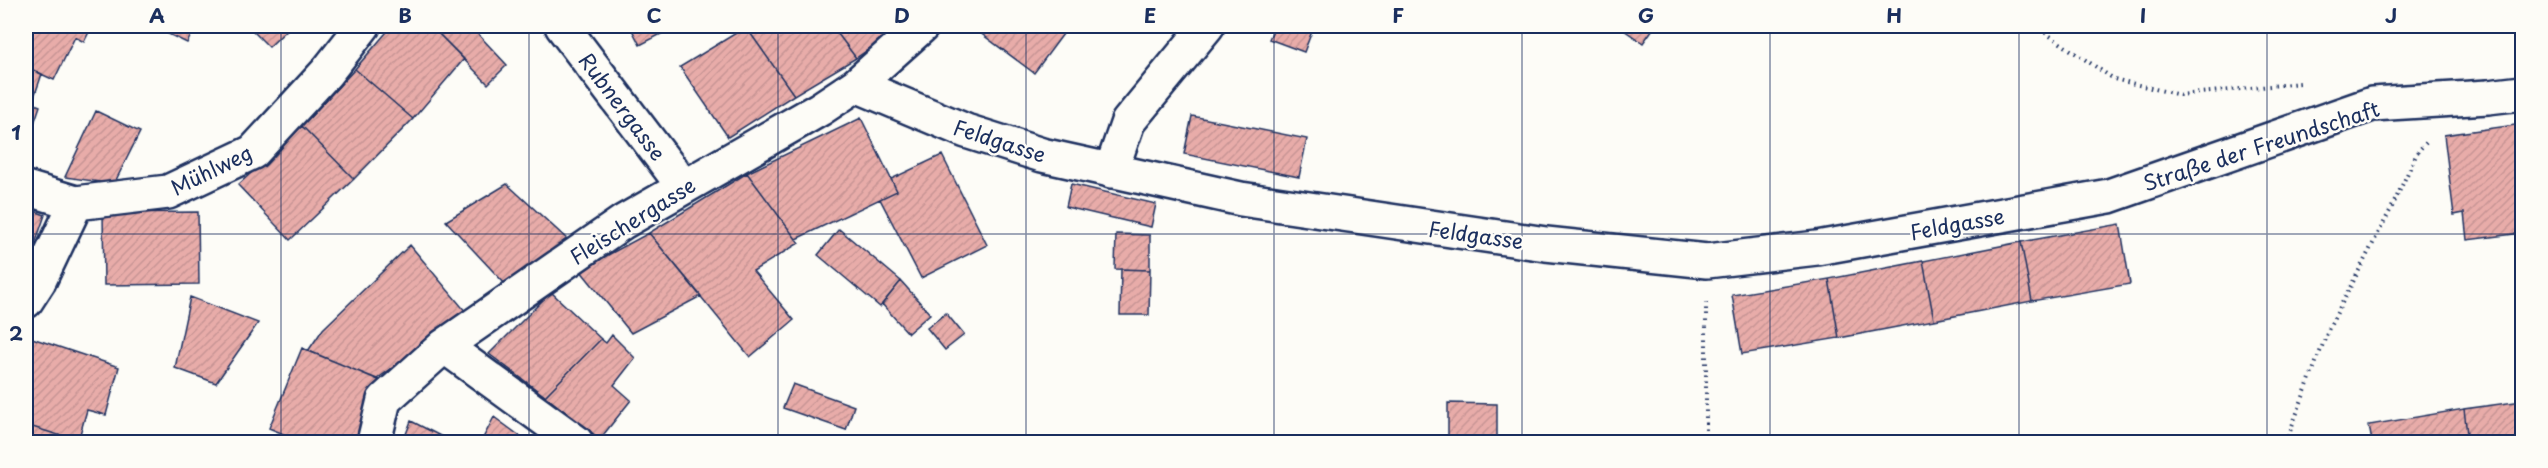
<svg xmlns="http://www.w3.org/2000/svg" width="2548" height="468" font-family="'Playpen Sans',sans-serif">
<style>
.building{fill:url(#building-hatch);stroke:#1b2f5e;stroke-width:1.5}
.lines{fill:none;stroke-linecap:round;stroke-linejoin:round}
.street-casing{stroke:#1b2f5e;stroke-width:38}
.path{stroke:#1b2f5e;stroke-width:4;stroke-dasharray:1.5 4.5;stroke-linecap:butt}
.street{stroke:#fdfcf7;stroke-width:33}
.grid{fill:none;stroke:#1b2f5e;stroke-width:1.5;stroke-opacity:0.55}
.labels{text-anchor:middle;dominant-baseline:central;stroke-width:5;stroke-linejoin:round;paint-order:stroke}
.street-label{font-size:21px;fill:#1b2f5e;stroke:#fdfcf7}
.neatline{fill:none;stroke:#1b2f5e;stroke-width:2}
.grid-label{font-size:20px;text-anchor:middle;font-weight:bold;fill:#1b2f5e}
</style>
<defs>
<pattern id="building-hatch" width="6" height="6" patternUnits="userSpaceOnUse" patternTransform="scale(1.5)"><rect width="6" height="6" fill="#e8aca9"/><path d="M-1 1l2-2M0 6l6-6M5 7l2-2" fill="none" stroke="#c69494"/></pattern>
</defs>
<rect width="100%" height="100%" fill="#fdfcf7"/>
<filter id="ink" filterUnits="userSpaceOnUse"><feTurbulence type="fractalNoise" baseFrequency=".0167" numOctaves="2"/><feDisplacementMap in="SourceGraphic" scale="12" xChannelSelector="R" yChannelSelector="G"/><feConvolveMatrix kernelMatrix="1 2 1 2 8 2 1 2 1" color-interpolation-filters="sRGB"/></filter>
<g filter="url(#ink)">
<path class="building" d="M26,26h66l-8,16 -9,-5 -21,43 -28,-13z
M152,26h44l-9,17z
M248,26h41l1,1 -21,20z
M392,26h39l33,33 -51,60 -58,-50z
M431,26h52l-6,7 30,32 -19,19z
M630,26h31l4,6 -25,13z
M750,26h82l24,32 -62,37 -48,-68z
M832,26h70l-46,32z
M977,26h92l-35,47 -59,-44z
M1275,26h39l-10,26 -35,-13z
M1618,26h37l-12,17z
M746,27l48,68 -66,42 -48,-70z
M26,67l16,7 -10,29 8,3 -14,41z
M355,69l58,50 -59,60 -52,-53z
M96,111l44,21 -26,52 -49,-7z
M1192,116l115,23 -8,38 -115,-23z
M861,118l36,73 -101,48 -49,-66z
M2522,124v109l-55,7 -3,-27 -10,2 -10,-80z
M302,126l52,53 -64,61 -52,-55z
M942,155l45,90 -66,33 -41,-79 17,-8 -6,-12z
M747,173l52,70 -46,28 41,49 -44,37 -101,-124z
M507,184l61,56 -62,45 -60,-64z
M1071,184l85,20 -5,23 -85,-20z
M26,208l19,7 -19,55z
M198,212l1,72 -95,1 -1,-72z
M2120,224l10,60 -98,17 -11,-59z
M839,229l62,52 -21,26 -62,-52z
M649,233l52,63 -70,37 -51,-63z
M1116,234l34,1v35l-35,-1z
M2021,242l11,59 -98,19 -11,-59z
M410,245l57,68 -90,66 -69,-28 15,-22z
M1923,261l11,59 -95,18 -10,-59z
M1121,269l29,1 -1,45h-29z
M1829,279l10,59 -97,16 -10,-59z
M901,281l29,33 -22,19 -26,-29z
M551,292l50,47 -56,57 -56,-42z
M190,297l68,26 -42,60 -41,-15z
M946,313l18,22 -19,15 -18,-22z
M612,335l23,23 -21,27 17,15 -31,39 -55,-43 56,-57 5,4z
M26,336l93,31 -13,48 -19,-5 -9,31 -52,-16z
M302,348l79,33 -25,61h-53l-34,-14z
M793,384l61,22 -8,24 -63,-22z
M2522,401v41h-54l-4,-33z
M1448,403l49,1v38h-49z
M2464,409l4,33h-96l-3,-17z
M494,417l34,25h-47z
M411,421l41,21h-49z
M26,425l52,16v1h-52z"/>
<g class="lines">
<g class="street-casing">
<path id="street" d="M562,26l122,161
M856,85l110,46 76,24 199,44 305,45 161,17 110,-13 292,-52 263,-92 116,-7 34,-4
M1111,171l17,-49 79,-96
M26,188l50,15 92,-11 85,-40 73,-79 37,-47
M26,301l13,-20 37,-78
M444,346l132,96
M374,442l10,-42 60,-54 179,-124 197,-113 36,-24 66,-59"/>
</g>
<path class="path" d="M2035,26l79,53 66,16 121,-12
M1706,442v-141
M2286,442l43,-114 63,-121 26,-56 9,-9"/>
<use href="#street" class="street"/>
</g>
</g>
<path class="grid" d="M281,26v416M529,26v416M778,26v416M1026,26v416M1274,26v416M1522,26v416M1770,26v416M2019,26v416M2267,26v416M26,234h2496"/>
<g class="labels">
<g class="street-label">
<text transform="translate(623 106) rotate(53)">Rubnergasse</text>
<text transform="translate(1000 140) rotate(18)">Feldgasse</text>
<text transform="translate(2261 145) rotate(-18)">Straße der Freundschaft</text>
<text transform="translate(211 169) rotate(-26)">Mühlweg</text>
<text transform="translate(632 220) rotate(-32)">Fleischergasse</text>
<text transform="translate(1957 223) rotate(-10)">Feldgasse</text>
<text transform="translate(1476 234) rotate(8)">Feldgasse</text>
</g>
</g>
<rect width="2548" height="468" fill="none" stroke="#fdfcf7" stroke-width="66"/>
<rect x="33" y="33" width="2482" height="402" class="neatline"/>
<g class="grid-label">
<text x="157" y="23">A</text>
<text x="405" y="23">B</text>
<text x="654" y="23">C</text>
<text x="902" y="23">D</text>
<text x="1150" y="23">E</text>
<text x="1398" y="23">F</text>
<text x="1646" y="23">G</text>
<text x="1894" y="23">H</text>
<text x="2143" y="23">I</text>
<text x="2391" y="23">J</text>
<text x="16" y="140">1</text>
<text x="16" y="341">2</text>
</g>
</svg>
